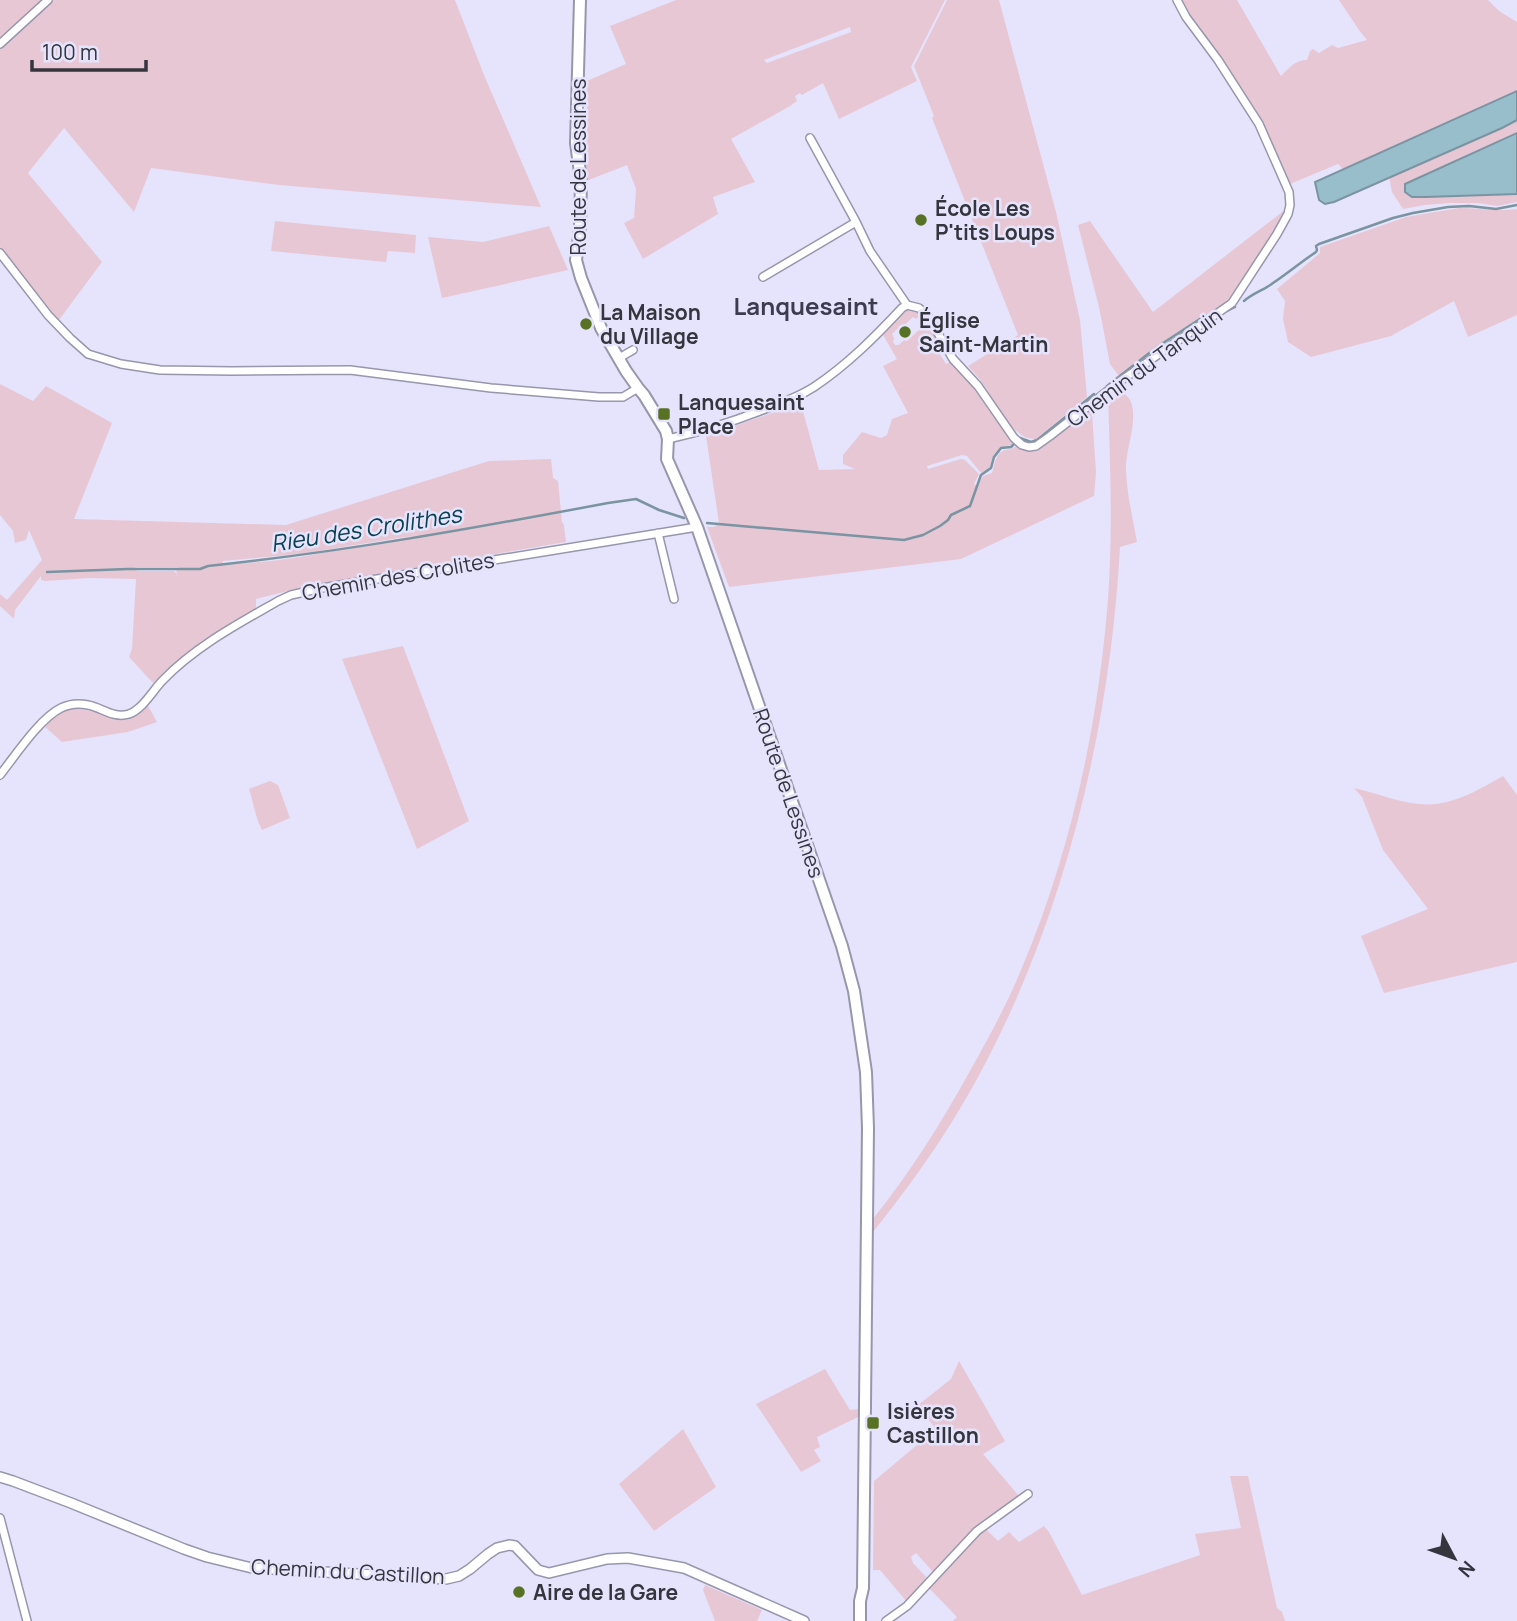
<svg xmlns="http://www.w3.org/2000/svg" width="1517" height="1621" font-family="Manrope,sans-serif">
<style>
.green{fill:#e8c7d5;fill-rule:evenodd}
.water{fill:#98bdcb;stroke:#7a94a1;stroke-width:2}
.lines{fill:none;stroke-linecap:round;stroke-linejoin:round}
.stream{stroke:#7a94a1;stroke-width:2.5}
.minor-casing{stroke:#9796ac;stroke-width:10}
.tertiary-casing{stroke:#9796ac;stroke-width:12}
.secondary-casing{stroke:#9796ac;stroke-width:14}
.minor{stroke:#fff;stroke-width:7}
.tertiary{stroke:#fff;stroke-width:9}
.secondary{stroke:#fff;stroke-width:10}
.poi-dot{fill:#587225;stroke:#e5e4fc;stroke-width:2.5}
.labels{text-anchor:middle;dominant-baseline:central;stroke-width:5;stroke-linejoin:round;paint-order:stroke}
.street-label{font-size:21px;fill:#35353e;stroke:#e5e4fc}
.poi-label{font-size:21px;font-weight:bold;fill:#35353e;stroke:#e5e4fc;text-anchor:start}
.water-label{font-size:23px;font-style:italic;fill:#094050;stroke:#e5e4fc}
.quarter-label{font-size:24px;font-weight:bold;fill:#3d3c4f;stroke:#e5e4fc}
</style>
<rect width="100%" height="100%" fill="#e5e4fc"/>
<path class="green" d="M0,0h43l-43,39z
M52,0h403l29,75 57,132 -262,-22 -128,-17 -17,44 -70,-84 -36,45 74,89 -43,58 -20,-22 -39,-51v-200z
M676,0h269l-34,67 6,14 -78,38 -16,-36 -21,12 -2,-2 -5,3 2,5 -7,5 -59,33 24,43 -42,15 5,17 -75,45 -19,-36 10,-5 2,-29 -9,-24 -41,16 1,-100 39,-17 -16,-38zM850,27l1,5 -84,31 -3,-3z
M947,0h52l57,212 24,108 7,77 -51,42c-23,2 -42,-39 -53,-55 -4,-7 -10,-12 -15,-18l50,-31 -86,-217 2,-2 -20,-50z
M1180,0h57l44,76c8,-8 14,-16 26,-16l3,-9 3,-2 6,4 13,-8 6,3 29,-8 -8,-10 -20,-30h149l11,11 18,11v69l-174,78 -5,-5 -48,20 -25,-57 -11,-20 -65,-91z
M1517,120v13l-111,51 66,12 45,-2v8l-20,4 -19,-3h-28l-25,2 -22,4 -11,-17 -3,-15 113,-49z
M1459,208c20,0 38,4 58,1v106l-49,22 -14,-36 -63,35 -80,21 -23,-15 -5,-23 2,-18 -8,-12 43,-36v-6l86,-30z
M1286,209l-3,9 -57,85 -50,30 -57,43 -9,-12 -11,-57 -21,-82 12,-4 63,91z
M275,221l141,14 -1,18 -27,-2 -2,11 -115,-11z
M549,226l19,44 -126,28 -14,-61 55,5z
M910,308c17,5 23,24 31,39l-3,4 8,13 4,-2 22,24 41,58c-19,7 -18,6 -24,26l-8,3 -14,-17 -5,-1 -35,11 1,3 33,-10 4,1 14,14 -5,10 4,2 5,-10 9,-3c2,-6 3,-17 9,-21 6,-4 10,-1 15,-6l13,6 8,-1 51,-41 4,2 4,60 -2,24 -133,63 -232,28 -22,-60h7l5,-4 -13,-87 83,-29 11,-7 19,70 36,-1 -12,-5v-9l19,-23 19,6 6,-3 5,-16 16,-6 -25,-47 14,-7 -14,-24 16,-19zM913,317l3,2 3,-2 3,4 -2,3 2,3 -15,14 -3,-1 -5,5h-4l-2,-3 1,-4 -2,-4 5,-5 1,2z
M0,384l33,17 13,-15 66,37 -38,96 212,6 203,-64 62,-2 2,19 5,3 4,41 2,3 2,17 -259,44 -51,13v10c-37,22 -73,43 -103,74l-24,-26 3,-8 4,-70 -47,-1 -44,3 -4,-1v-4l-26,34 -1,9 -14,-13v-12l7,6 35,-40 -13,-30 -3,10 -11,3 -2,-12 -13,-16zM418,535l-118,22 -29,4 -49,4 1,-4 76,-7zM135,567h44l-3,5 2,4 -4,-5h-37z
M1112,390c10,2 17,4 20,15 5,21 -7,45 -6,66 1,24 7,48 11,71l-17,5c-10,190 -61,395 -159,560 -26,44 -56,85 -88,125l-1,-12c38,-47 70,-98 99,-151 18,-32 36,-65 50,-99 50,-118 77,-244 87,-371 5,-68 2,-138 0,-206z
M403,646l66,175 -52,28 -75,-190z
M147,704l10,18 -29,10 -66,10 -17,-15c20,-22 31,-21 59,-12 6,2 14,6 21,5 9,-1 16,-10 22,-16z
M1503,776l14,19v167l-133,31 -23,-57 67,-27 -45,-59 -21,-53 -8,-9c26,6 56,19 82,16 24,-3 46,-16 67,-28z
M270,781l8,4 12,33 -28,12c-7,-13 -8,-26 -13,-41z
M959,1361l46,80 -22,13 37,43 -45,30 -41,46 -18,-20 -5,4 2,6 15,16 -21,23 -27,-32h-7l1,-89 62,-52 -19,-23 34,-27z
M825,1369l25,41 8,-1v8l-41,20 3,10 -6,3 7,11 -20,11 -45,-68z
M683,1429l33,58 -62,44 -35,-47z
M1230,1476h18l29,132 5,4 3,9h-332l4,-4 -29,-30 57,-59 13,13 11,-9 10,10 25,-16 5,6 33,63 118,-40 -5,-21 46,-6z
M705,1585l57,25 -5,11h-42l-12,-31z"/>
<path class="water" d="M1517,91v29l-15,8 -168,74 -9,2 -6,-4 -4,-18z
M1517,133v61l-91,3h-14l-7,-5v-8z"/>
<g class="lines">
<path class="stream" d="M1244,301c9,-8 20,-11 29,-18 15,-10 28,-21 43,-31l1,-2 -1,-4 3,-2 74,-26 20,-5 35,-6 21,-1 27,3 21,-4
M1227,311l8,-4
M1107,386l50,-39 49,-32
M1020,438l11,4 6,-2 57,-46
M707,523l197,17 19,-5 17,-9 8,-6 3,-5 19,-9 11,-31 10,-7 3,-11 7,-9 10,-1 4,-4
M47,572l81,-3h72l8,-3c134,-14 267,-38 400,-63l28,-4 23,11 25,8"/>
<g class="minor-casing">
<path id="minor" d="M0,44l48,-44
M810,138l46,84 14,29 37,54
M0,253l48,62 22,23 18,16 33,10 39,6 72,1 118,-1 141,18 108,9h24l15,-9
M763,277l93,-55
M907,305l12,3 9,8 25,43 25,27 36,52 8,7 7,2 7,-1 14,-10 69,-54 113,-79 45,-69 11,-20 2,-9 -1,-13 -30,-68 -41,-64 -32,-43 -9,-17
M619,358l14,-8
M668,439c32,-7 61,-16 92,-28 19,-7 37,-13 54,-24 33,-22 61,-50 88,-79l5,-3
M658,533l16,66
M0,775c15,-19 40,-57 61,-67 8,-4 18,-5 27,-3 13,2 25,14 41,9 14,-5 24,-24 34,-34 33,-34 75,-56 115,-79l13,-6 31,-7 375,-61
M0,1518l27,103
M886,1621l21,-15 70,-75 51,-37"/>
</g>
<g class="tertiary-casing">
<path id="tertiary" d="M0,1477l13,4 58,22 113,46 23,8 45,11 194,11 13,-3 11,-7 18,-15 9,-6 12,-3 6,1 23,24 11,3 58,-14 21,-1 56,10 120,53"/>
</g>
<g class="secondary-casing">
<path id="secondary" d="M580,0l-4,143 5,37 -1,48 -4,32 5,18 20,50 25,43 12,17 6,7 22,36 2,8 -1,20 30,68 145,419 12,45 12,81 2,56 -5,460 -3,13v20"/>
</g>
<use href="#minor" class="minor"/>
<use href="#tertiary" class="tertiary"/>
<use href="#secondary" class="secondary"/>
</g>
<g class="poi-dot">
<circle cx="921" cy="220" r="7"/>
<circle cx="586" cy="324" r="7"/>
<circle cx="905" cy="332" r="7"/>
<rect x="657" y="407" width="14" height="14" rx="3.5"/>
<rect x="866" y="1416" width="14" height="14" rx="3.5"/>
<circle cx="519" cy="1592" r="7"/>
</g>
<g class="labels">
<g class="street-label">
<text transform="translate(578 167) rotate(-90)">Route de Lessines</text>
<text transform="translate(1144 367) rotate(-36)">Chemin du Tanquin</text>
<text transform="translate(398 576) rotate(-10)">Chemin des Crolites</text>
<text transform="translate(789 793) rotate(71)">Route de Lessines</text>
<text transform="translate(348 1571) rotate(3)">Chemin du Castillon</text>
</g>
<g class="poi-label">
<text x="935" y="208">École Les<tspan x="935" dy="24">P'tits Loups</tspan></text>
<text x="600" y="312">La Maison<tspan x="600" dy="24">du Village</tspan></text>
<text x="919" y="320">Église<tspan x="919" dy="24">Saint-Martin</tspan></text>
<text x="678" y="402">Lanquesaint<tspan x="678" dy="24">Place</tspan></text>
<text x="887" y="1411">Isières<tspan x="887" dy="24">Castillon</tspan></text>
<text x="533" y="1592">Aire de la Gare</text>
</g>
<g class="water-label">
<text transform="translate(366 528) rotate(-9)">Rieu des Crolithes</text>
</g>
<g class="quarter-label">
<text x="806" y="305">Lanquesaint</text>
</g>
</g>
<g transform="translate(1454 1558) rotate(131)" stroke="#e5e4fc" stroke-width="5" paint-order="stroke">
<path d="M0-5L12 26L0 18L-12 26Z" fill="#35353e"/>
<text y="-10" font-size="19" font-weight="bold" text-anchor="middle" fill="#35353e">N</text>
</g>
<path d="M32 60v10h114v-10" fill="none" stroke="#35353e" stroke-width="3.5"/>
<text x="42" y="60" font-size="21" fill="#35353e" stroke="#e5e4fc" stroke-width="5" paint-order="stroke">100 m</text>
</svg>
